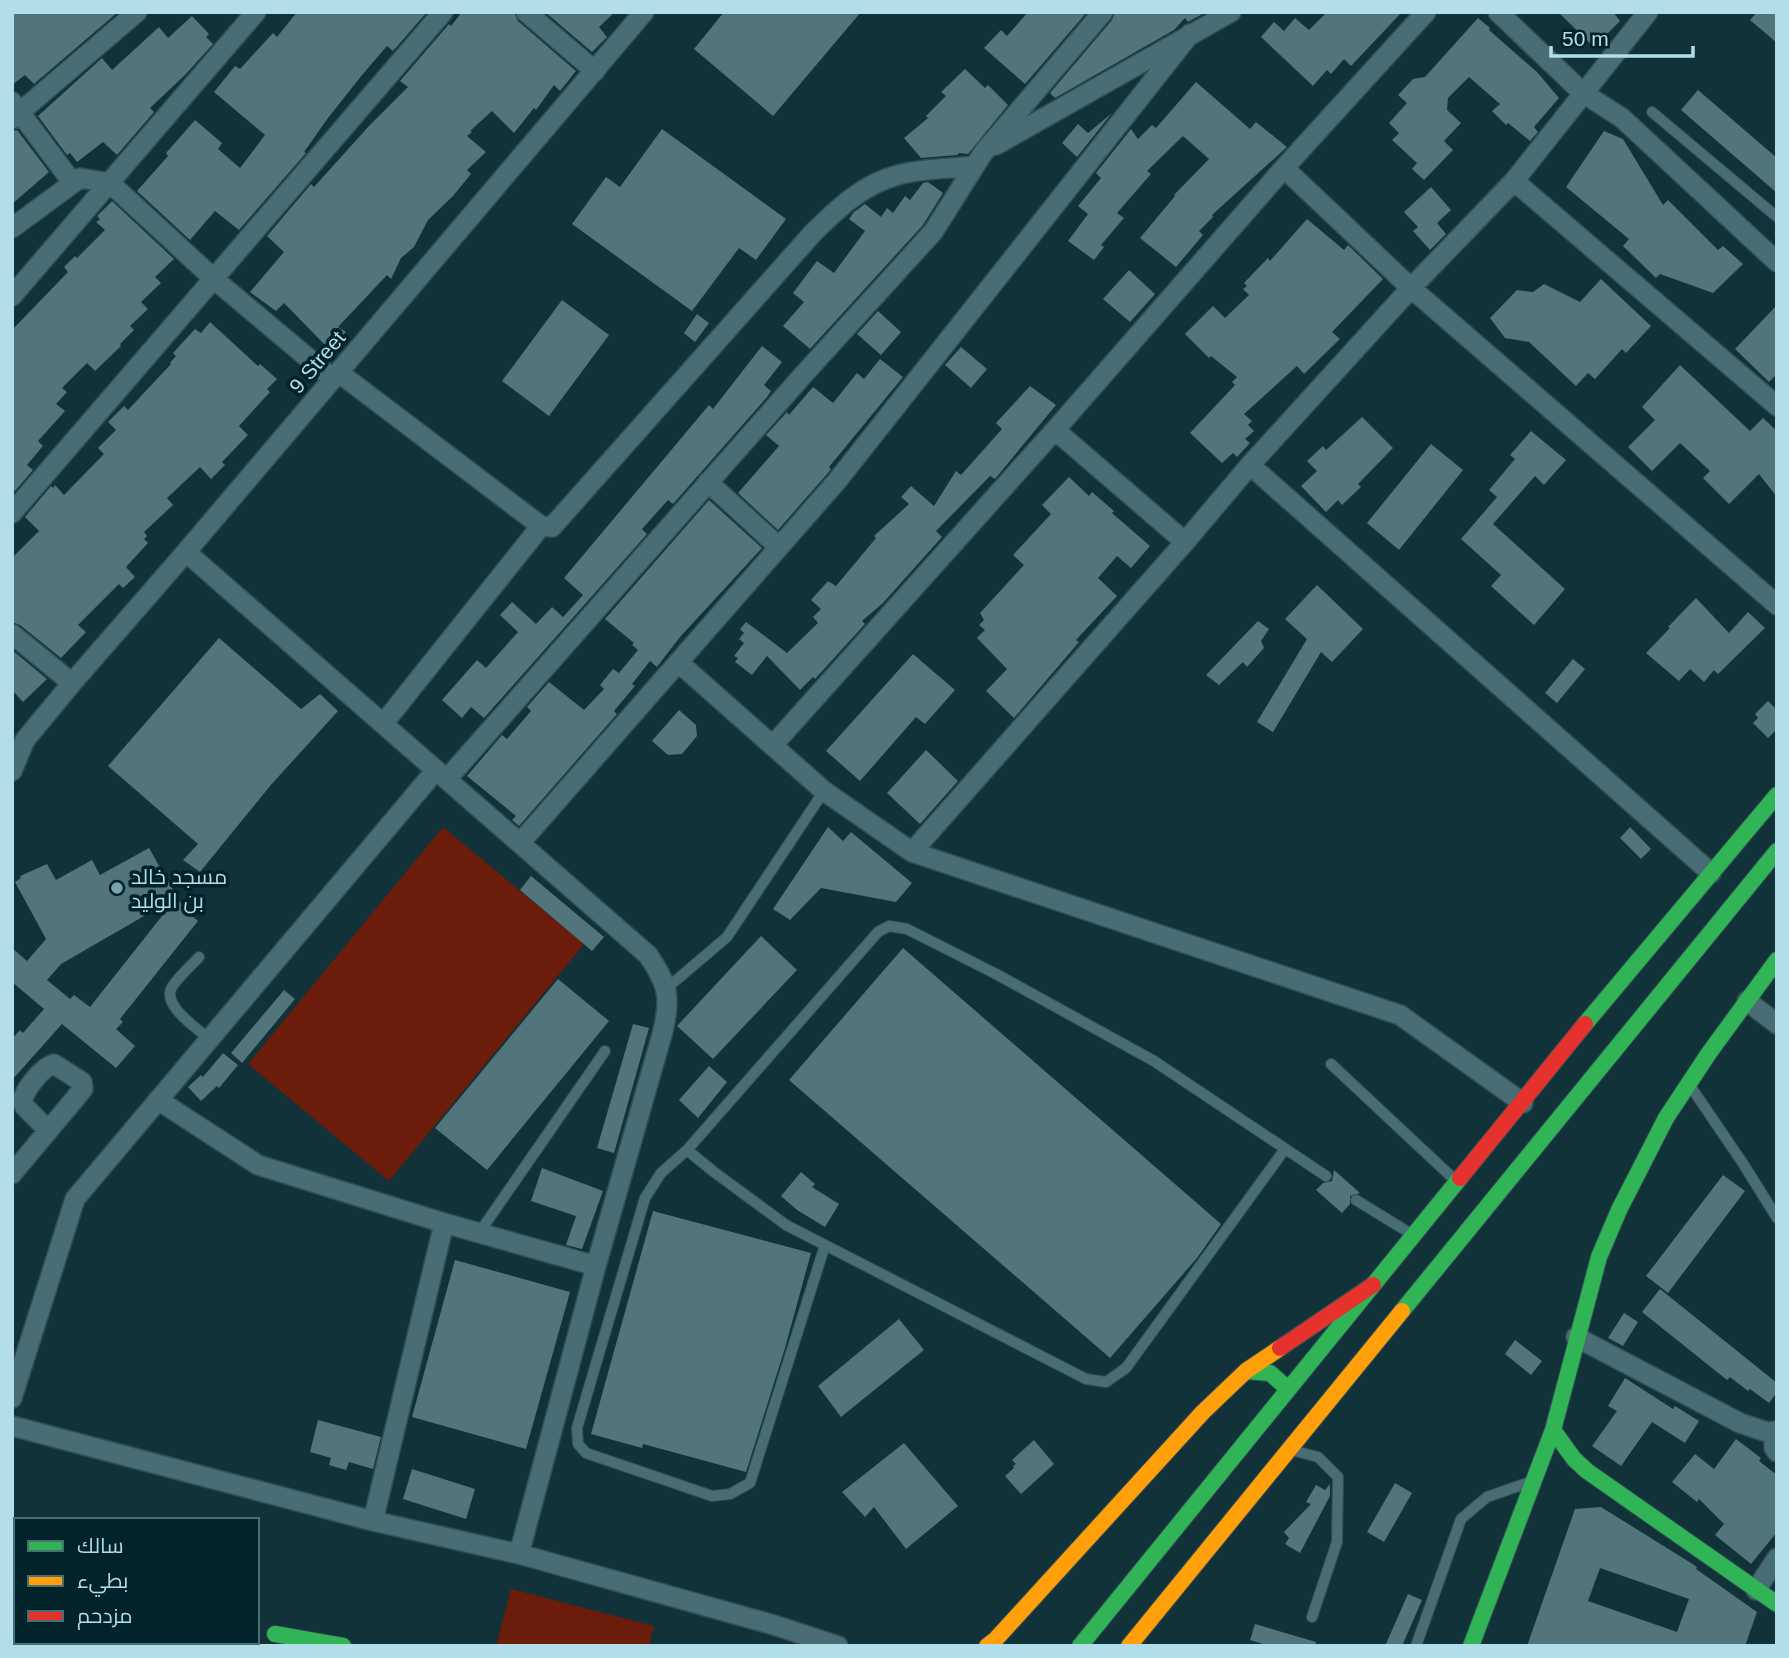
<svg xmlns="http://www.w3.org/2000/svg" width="1789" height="1658" font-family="Arial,Cairo,sans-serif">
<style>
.green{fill:#6b1c0b}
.building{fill:#52747b;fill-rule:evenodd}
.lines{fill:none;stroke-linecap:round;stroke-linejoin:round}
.lane-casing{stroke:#334e53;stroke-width:12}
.street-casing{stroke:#334e53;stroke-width:22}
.fast-casing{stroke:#334e53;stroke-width:18}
.slow-casing{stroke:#334e53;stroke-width:18}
.jam-casing{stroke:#334e53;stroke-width:18}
.lane{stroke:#486d74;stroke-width:10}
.street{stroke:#486d74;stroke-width:19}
.fast{stroke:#30b455;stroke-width:16}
.slow{stroke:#ff9f0a;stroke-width:16}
.jam{stroke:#e5322d;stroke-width:16}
.poi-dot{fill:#79a2ab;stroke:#022329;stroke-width:2.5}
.labels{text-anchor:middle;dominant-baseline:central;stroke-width:7;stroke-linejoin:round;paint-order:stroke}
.street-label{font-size:21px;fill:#b1dee9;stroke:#022329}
.poi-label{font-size:21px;fill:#b1dee9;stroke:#022329;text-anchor:start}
</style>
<rect width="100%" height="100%" fill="#113238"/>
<path class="green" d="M443,827l141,117 -195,237 -141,-117z
M511,1589l143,37 -5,20h-153z"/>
<path class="building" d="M17,12h101l-84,72 -9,-9 -13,10v-69z
M297,12h130l-34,39 -6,-5 -25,29 -34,43 -24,34 2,1 -67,77 -24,-19 -25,29 -53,-49 31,-35 -2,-3 29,-33 27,23 -4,6 22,19 25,-33 -51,-43 21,-26 5,3 33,-36 4,4z
M462,12h52l4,9 58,50 -16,20 -6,-6 -18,25 -2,-2 -20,25 -22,-22 -22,20 2,1 -5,4 19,16 -19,18 4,4 -18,22 -25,24 -14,27 -13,11 -10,21 -4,-4 -49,52 8,5 -14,16 -9,-5 -39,-40 -8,8 -26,-19 34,-40 -17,-16 44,-52 3,3 55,-61 39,-39 -8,-6 49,-57 2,2z
M545,12h70l-16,15 8,10 -15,15z
M724,12h137l-88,104 -79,-67z
M1028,12h59l-62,72 -41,-36 17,-18 6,6z
M1115,12h91l-18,10 -3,-4 -11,12 -119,68 -5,-5 62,-73z
M1327,12h75l-51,54 -7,-7 -13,15 -4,-4 -14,16 -52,-49 13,-15 10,9 11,-13 14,12z
M1558,12h55l7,9 -26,26z
M1757,12h20v31l-27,-23z
M192,16l17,18 -3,3 7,7 -28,31 -35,33 4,4 -37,43 -14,-13 -26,20 -7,-9 -3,2 -29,-39 64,-58 10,12 47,-43 9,11z
M1478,18l12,10 -1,2 48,42 22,26 -25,29 4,5 -8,9 -22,-18 -2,2 -14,-14 8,-7 -31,-27 -21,21 -1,12 14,13 -17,18 9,9 -29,30 -12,-11 5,-6 -25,-23 7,-7 -10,-10 18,-20 -9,-8 15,-16 12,-2z
M965,69l20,19 3,-3 20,20 -40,49 -9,-1 -2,2 -36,3 -17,-20 24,-20 -2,-2 20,-20 -5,-4z
M1196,82l54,47 6,-7 31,25 -75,68 1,2 -14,14 4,4 -27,32 -36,-29 35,-42 -1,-1 35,-36 -26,-23 -36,35 4,3 -34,39 7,5 -23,27 3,2 -10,13 -26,-19 20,-27 -10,-8 23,-28 -5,-5 35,-44 7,10 14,-14 4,3z
M1698,90l79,68v35l-96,-83z
M1112,113l-35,44 -15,-14 16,-19 10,9z
M662,129l124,90 -30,41 -17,-12 -47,63 -120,-87 34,-47 14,10z
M17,130l32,42 -37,32v-73z
M1604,131l19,8 40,66 5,-5 50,50 5,-4 20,18 -30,29 -53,-19 -4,4 -33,-32 6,-7 -63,-52z
M928,182l15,11 -20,32 -113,124 -27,-23 21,-24 -11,-9 24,-32 17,12 31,-42 -16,-12 5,-7 11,-8 16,13 6,-9 6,5 12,-17 5,4 13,-17z
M1431,187l20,23 -14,13 9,11 -16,16 -17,-19 5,-4 -14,-15z
M112,201l62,58 -19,18 6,6 -20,19 7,7 -18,17 4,4 -14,14 1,2 -26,25 -8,-8 -25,25 5,4 -11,12 9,7 -27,30 5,5 -16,19 6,5 -18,21 -3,-2v-159l56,-58 -4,-5 11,-11 2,2 28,-28 -9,-8 4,-3 -3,-3z
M1307,219l37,31 4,-5 35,34 -51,53 8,7 -36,35 -7,-8 -53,48 8,7 -4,4 6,6 -9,8 5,4 -13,14 -4,-4 -11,10 -32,-30 45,-48 -3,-3 5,-5 -26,-21 -2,2 -24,-24 28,-28 12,12 24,-23 -6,-6 4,-3 -3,-3 24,-25 2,3z
M1129,270l26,24 -25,28 -27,-23z
M1601,279l50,47 -25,27 -4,-4 -27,30 -7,-6 -12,13 -47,-44 -24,-4 -15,-20 27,-28 16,2 11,-8 36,18z
M562,300l47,35 -60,81 -47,-35z
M1777,305v69l-8,8 -34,-33z
M878,311l23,21 -20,23 -24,-21z
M697,314l12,9 -14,19 -11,-9z
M210,322l48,44 2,-2 17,15 -10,10 3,3 -31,34 9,9 -26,27 3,3 -14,14 -11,-12 -33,31 6,7 -29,27 3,4 -3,3 4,4 -22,24 9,10 -12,11 -4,-4 -41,41 8,7 -25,26 -41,-33 -8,-3v-64l27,-27 -14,-14 26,-31 2,2 2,-3 9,10 40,-41 -6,-6 18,-18 -8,-8 16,-16 4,4 43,-46 -1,-1 6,-7 -3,-3 22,-24 6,4z
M762,346l20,16 -18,23 7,6 -4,6 -94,107 -5,-4 -26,29 5,5 -163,184 -13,-11 -9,11 -20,-18 35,-40 9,8 32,-36 -18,-17 12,-13 24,22 16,-17 11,10 20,-22 -19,-17 145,-173 4,4z
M961,347l26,22 -16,19 -26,-23z
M880,359l23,18 -74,90 2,2 -3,4 -50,57 -40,-37 41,-47 -13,-11 21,-23 2,3 24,-28 20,16 24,-30 7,6z
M1680,365l70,66 13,-13 14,13v66l-18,-23 -30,30 -26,-26 7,-7 -30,-28 -28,28 -24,-24 27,-27 -13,-13z
M1030,386l26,19 -61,74 -5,-3 -54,55 6,6 -59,66 -21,18 3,3 -50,55 -2,-2 -13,13 -33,-34 -15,19 -17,-13 3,-4 -4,-2 10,-13 -5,-4 5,-6 -4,-4 6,-7 41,31 31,-30 -5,-6 8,-8 -10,-9 17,-19 8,5 40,-48 -2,-2 35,-32 -8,-7 10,-11 23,20 22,-35 5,4 41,-46 -6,-6z
M1362,417l31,31 -35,36 3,3 -19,18 -4,-5 -12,12 -25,-26 16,-15 -10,-10 16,-15 3,4z
M1531,431l35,29 -22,25 -9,-9 -42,48 72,65 -31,36 -43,-39 10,-11 -40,-36 36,-42 -8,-7 26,-31 -5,-4z
M1431,444l32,26 -64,80 -32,-27z
M1069,477l20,19 3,-4 22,19 -2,2 38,33 -19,22 -14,-12 -19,22 19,18 -41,44 3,2 -65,76 -28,-27 21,-22 -30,-31 8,-8 -6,-5 5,-5 -4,-7 44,-48 -11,-10 38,-41 -9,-9z
M709,500l53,48 -82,89 -23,30 -7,-6 -18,23 3,2 -21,25 3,3 -98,112 -7,-6 4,-4 -49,-40 35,-41 5,4 24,-28 -4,-4 22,-25 35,28 20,-21 -4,-4 13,-16 6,4 19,-23 -6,-5 2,-2 -29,-24z
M1317,585l46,44 -31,33 -11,-10 -48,80 -16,-10 50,-83 -22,-20z
M1696,598l33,35 19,-21 17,16 -47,46 -4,-4 -10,12 -14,-13 -11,12 -33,-28 24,-25 -2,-1z
M1258,621l11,8 -8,12 3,7 -17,19 -4,-5 -24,23 -13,-10z
M219,638l82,71 19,-15 18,17 -68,75 -70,86 -17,-12 15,-16 -90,-78z
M12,650l35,29 -24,23 -11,-12z
M913,654l42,36 -30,34 -9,-7 -56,64 -34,-30z
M1573,659l12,10 -28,34 -12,-10z
M1768,701l9,9v19l-9,9 -15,-15 5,-5 -3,-4z
M679,710l17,15 1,11 -15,18 -14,1 -16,-14z
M926,750l32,31 -38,43 -33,-31z
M828,827l15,14 8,-9 61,51 -16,19 -75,-14 -31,32 -17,-11z
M1630,827l21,22 -10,10 -21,-21z
M149,848l28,49 -116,67 -14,16 23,19 4,-4 16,12 87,-110 7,12 14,12 -78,98 3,3 -7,7 19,17 -19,22 -54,-44 -50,56v-41l8,-9 3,3 21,-24 -32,-27v-34l15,13 19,-22 -31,-57 6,-4 -1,-2 27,-12 9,16 36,-20 8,15z
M531,876l73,61 -12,14 -72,-61z
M761,936l36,34 -84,89 -36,-33z
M903,948l318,276 -24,34 -87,100 -321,-278z
M558,979l51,42 -122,149 -52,-42z
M284,990l11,9 -53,64 -11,-10z
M633,1024l16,4 -35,125 -17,-5z
M223,1053l15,12 -19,23 -2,-2 -16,15 -13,-14 13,-12 2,2z
M709,1066l18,16 -29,36 -19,-18z
M542,1168l61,23 -21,58 -16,-4 10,-29 -45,-15z
M1334,1170l26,23 -10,3v8l-8,9 -26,-23 7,-7 9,-2z
M801,1172l14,12 -3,3 27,17 -14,23 -28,-17 -16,-14z
M1723,1175l22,16 -77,102 -22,-17z
M653,1211l158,42 -26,95 -39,124 -103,-28 -1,4 -51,-14z
M455,1260l115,32 -44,157 -114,-32z
M1660,1289l117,94v9l-8,11 -19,-14 -2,2 -18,-14 -3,3 -85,-68z
M1624,1313l14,9 -15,24 -15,-8z
M899,1319l25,31 -83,67 -23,-31z
M1515,1340l27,21 -11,14 -26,-21z
M1625,1378l48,31 2,-3 24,15 -14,22 -33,-21 -31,44 -29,-20 25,-35 -9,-5z
M318,1420l63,17 -8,32 -24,-7 -3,8 -17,-5 2,-7 -21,-6z
M1736,1439l25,19 -2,3 18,14v57l-26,32 -36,-29 9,-11 -25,-25 -2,3 -25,-20 23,-28 19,15z
M1034,1440l20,24 -33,30 -16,-18 9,-8 -1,-2 3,-2 -4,-4z
M904,1443l54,63 -52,43 -32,-42 -9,10 -23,-25z
M412,1469l63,20 -9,30 -63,-20z
M1395,1483l17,10 -28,49 -17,-10z
M1330,1484v12l-30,57 -15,-9 4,-6 -5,-6 27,-28 -5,-2 10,-17 9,5z
M1601,1507l90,56 6,4 -1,2 61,43 -12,34h-218l48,-137zM1600,1568l89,31 -12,33 -89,-31z
M1408,1594l14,6 -20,46h-17z
M1255,1624l61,18 -1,4h-46l-19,-6z"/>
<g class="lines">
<g class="lane-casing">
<path id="lane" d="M1652,112l125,105
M199,957c-9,10 -20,19 -27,30 -11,18 25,41 37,52
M667,988l60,-51 97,-146
M1331,1064l125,117
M1691,1087l53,78 33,53
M1285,1149l-159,219 -20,14 -20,-3 -300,-154 -72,-53 -27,-22 191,-218 11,-6 18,3 91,46 156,86 172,115
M687,1150l-26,23 -16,25 -68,230 1,16 8,9 126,43 18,-2 20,-11 75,-238
M1356,1200l57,35
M479,1233l126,-182
M1291,1450l27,7 20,20 -1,65 -25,75
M1416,1646l45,-127 26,-22 43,-15"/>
</g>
<g class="street-casing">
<path id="street" d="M526,12l69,59
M1498,12l85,81 39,25 155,144
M12,102l60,80
M12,119l125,-107
M996,145l235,-133
M1284,168l127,120 366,317
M1514,181l263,225
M12,228l68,-50 30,5 104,96 119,100
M12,296l244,-284
M338,372l203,154 11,1 260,-293c25,-25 51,-50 86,-59 24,-7 52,-6 77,-9
M1055,430l130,112
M1250,465l461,408
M708,482l71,65
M12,513l431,-501
M186,552l462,403c20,29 23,42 15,76l-67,235 -77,288
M12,634l60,49
M678,662l146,129 88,61 488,163 123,88
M383,724l158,-198
M773,745l282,-315 229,-262 142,-156
M12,771l13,-31 47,-57 114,-131 458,-540
M447,779l357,-405 129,-142 50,-79 120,-141
M520,843l317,-362 353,-447
M912,852l273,-310 65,-77 161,-177 103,-107 134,-169
M1747,1001l30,23
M158,1100l100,65 186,58 152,43
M12,1174l71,-85 -1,-7 -28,-18c-13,4 -28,24 -32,37l3,6 23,23
M1576,1337l164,86 27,9 10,-1
M12,1398l63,-199 361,-429
M12,1426l361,95 146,33 255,71 64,21
M1775,1431l-1,17 3,4
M373,1521l71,-298
M1756,1590l21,-32"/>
</g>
<g class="fast-casing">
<path id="fast" d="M1585,1024l192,-229
M1402,1311l375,-460
M1246,1371l24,2 18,16
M1553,1430l21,29 13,12 190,133
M12,1547l4,1
M275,1634l68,12
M21,1642l10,4
M170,1642l11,4
M1080,1646l380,-468
M1471,1646l82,-216 46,-173 20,-47 47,-92 43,-65 68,-93"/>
</g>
<g class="slow-casing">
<path id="slow" d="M987,1646l9,-7 207,-227 43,-41 34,-23
M1129,1646l273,-335"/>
</g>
<g class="jam-casing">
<path id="jam" d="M1460,1178l125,-154
M1280,1348l93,-63
M12,1590l4,1"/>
</g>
<use href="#lane" class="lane"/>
<use href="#street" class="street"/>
<use href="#fast" class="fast"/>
<use href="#slow" class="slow"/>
<use href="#jam" class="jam"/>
</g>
<circle class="poi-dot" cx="117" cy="888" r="7"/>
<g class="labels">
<g class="street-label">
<text transform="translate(317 362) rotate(-50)">9 Street</text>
</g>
<g class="poi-label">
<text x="131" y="876">مسجد خالد<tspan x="131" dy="24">بن الوليد</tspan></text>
</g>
</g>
<rect width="1789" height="1658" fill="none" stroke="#b1dee9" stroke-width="28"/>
<rect x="14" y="1518" width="245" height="126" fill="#022329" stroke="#486e76" stroke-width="2"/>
<rect x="28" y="1541" width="35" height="10" fill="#30b455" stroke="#486e76" stroke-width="2"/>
<text x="77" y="1553" font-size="21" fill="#b1dee9">سالك</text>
<rect x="28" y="1576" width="35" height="10" fill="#ff9f0a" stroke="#486e76" stroke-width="2"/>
<text x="77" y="1588" font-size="21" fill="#b1dee9">بطيء</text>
<rect x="28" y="1611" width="35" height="10" fill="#e5322d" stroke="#486e76" stroke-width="2"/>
<text x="77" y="1623" font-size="21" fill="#b1dee9">مزدحم</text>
<path d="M1551 46v10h142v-10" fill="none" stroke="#b1dee9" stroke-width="3.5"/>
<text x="1562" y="46" font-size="21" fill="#b1dee9" stroke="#022329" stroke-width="5" paint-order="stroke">50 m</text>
</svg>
